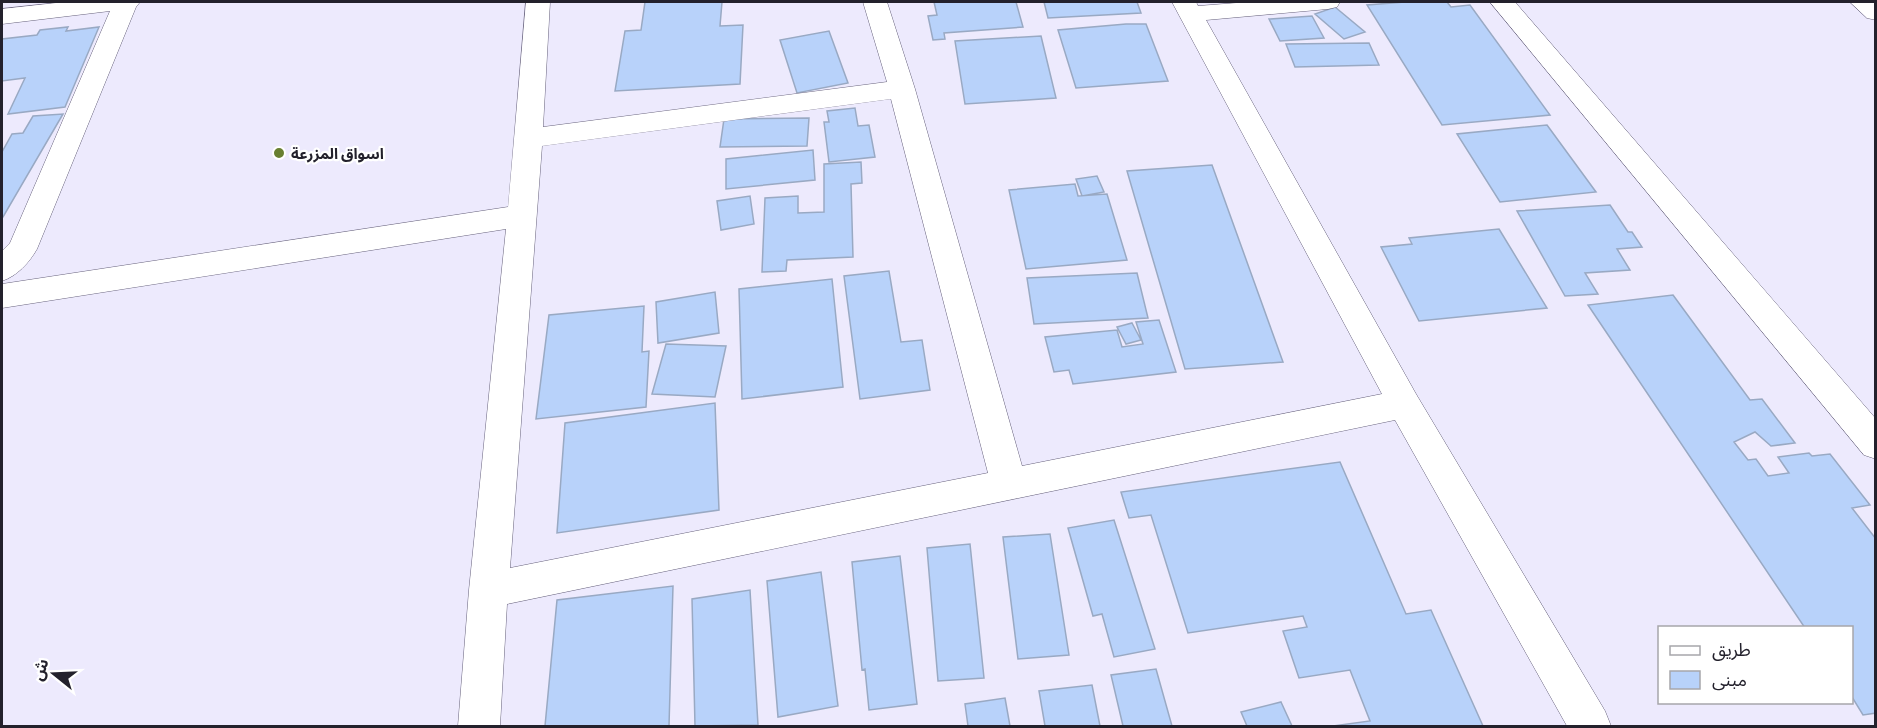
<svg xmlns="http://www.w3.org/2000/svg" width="1877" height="728" font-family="Commissioner,'Noto Sans Arabic',sans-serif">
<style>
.building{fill:#b8d2fa;stroke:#99a9c3;stroke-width:1.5}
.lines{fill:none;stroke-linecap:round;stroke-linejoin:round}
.street-casing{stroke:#67627c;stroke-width:1}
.street{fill:#fff;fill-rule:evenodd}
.poi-dot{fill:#687f31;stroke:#fff;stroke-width:2}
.labels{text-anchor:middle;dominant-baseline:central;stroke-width:4.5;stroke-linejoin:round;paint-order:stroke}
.poi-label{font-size:15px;font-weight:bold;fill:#23212c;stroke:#fff;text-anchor:start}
</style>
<rect width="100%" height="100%" fill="#edeafd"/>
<path class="building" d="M645,2h77l-2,24 23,-1 -3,59 -125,7 10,-60 16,-1z
M934,2h82l7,25 -79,6 1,6 -12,1 -5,-24 9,-1z
M1044,2h93l4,11 -93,5z
M1405,2h42l4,5 19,-2 80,110 -108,10 -75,-120z
M1335,7l30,25 -21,7 -29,-25z
M1312,16l12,22 -44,3 -11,-22z
M1126,24h20l22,57 -92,7 -18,-58z
M68,27l-2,4 33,-4 -34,80 -57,7 17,-36 -23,3v-42l35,-4 3,-5z
M829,31l19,52 -51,10 -17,-53z
M1041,36l15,62 -91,6 -10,-63z
M1369,43l10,22 -84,2 -9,-23z
M855,108l3,18 11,-1 6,32 -46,5 -5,-40h5l-2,-11z
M63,114l-60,103h-1v-65l10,-18 11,-1 10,-17z
M809,118l-2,28 -87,1 4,-28z
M1547,125l49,67 -96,10 -43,-68z
M813,150l2,30 -89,9v-30z
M861,162l1,21 -11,1 2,73 -66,3 -1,11 -24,1 3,-74 33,-2v17l26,-1v-48z
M1212,165l71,197 -98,7 -58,-198z
M1097,176l7,16 -22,4 -6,-17z
M1075,184l3,12 29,-2 20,66 -101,9 -17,-79z
M750,196l4,28 -33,6 -4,-29z
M1610,205l18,27h4l10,15 -25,2 13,21 -45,3 13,21 -33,2 -48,-85z
M1499,229l48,79 -128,13 -38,-74 31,-3 -3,-6z
M889,271l12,71 21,-2 8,50 -70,9 -16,-123z
M1137,273l11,45 -114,6 -7,-46z
M832,279l11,108 -101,12 -3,-110z
M715,292l4,41 -61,10 -2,-41z
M1673,295l77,105 12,-1 33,44 -24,3 -16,-14 -21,10 14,18 8,-1 12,17 21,-3 -11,-16 31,-4 3,3 18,-2 40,51 -18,3 24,31v174l-13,2 -11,-18v-69h-47l-217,-323z
M644,306l-2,46 7,-1 -3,56 -110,12 13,-104z
M1159,320l17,52 -103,12 -4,-14 -15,2 -9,-35 72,-7 5,17 21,-3 -7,-22z
M1132,323l9,17 -15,4 -9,-17z
M666,344l60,2 -11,51 -63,-3z
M715,403l4,107 -162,23 8,-110z
M1340,462l66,152 25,-4 52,116h-150l37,-5 -20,-51 -51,8 -16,-47 24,-4 -4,-11 -115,17 -37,-118 -22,3 -8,-26z
M1114,520l41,129 -41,8 -12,-43 -9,2 -25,-88z
M1050,534l19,121 -51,4 -15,-122z
M970,544l14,134 -46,3 -11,-133z
M900,556l17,148 -48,6 -4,-41 -3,1 -10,-108z
M821,572l17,134 -60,11 -11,-136z
M673,586l-4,140h-124l12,-126z
M750,590l8,135 -63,1 -3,-127z
M1156,669l16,57h-49l-12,-51z
M1092,685l8,41h-55l-6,-35z
M1005,698l5,28h-42l-3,-22z
M1281,702l11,24h-45l-6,-14z"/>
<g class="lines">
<g class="street-casing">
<path id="street" d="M65,2h75l-4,5 -99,242c-8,14 -20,27 -35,32v-30l8,-8 100,-232 -108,13v-15z
M526,2h24l-7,125 344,-45 -24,-80h24l28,87 107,377 360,-72 -210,-392h24l2,4 51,-4h91l-3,5 -9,2 -122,11 210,374 189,317 6,15h-44l-172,-306 -888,184 -7,122h-42l11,-136 37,-361 -504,79v-24l506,-77zM891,99l97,374 -478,95 32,-422z
M1490,2h25l361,417v40l-12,-4z
M1850,2h26v18l-9,-2z"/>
</g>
<use href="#street" class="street"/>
</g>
<circle class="poi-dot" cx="279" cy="153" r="6"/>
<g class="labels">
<g class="poi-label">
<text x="291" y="153">اسواق المزرعة</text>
</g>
</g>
<rect width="1877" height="728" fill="none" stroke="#23212c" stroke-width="6"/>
<rect x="1658" y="626" width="195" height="78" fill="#ffffff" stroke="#a7a6ab" stroke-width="1.5"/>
<rect x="1670" y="646" width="30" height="9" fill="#ffffff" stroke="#a7a6ab" stroke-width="1.5"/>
<text x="1712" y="656" font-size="18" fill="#23212c">طريق</text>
<rect x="1670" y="671" width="30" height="18" fill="#b8d2fa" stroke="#a7a6ab" stroke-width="1.5"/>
<text x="1712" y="686" font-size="18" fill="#23212c">مبنى</text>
<g transform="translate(54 674) rotate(288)" stroke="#ffffff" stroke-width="4.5" paint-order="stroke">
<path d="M0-4.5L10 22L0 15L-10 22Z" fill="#23212c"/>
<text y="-9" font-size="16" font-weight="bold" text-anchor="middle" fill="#23212c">ش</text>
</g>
</svg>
